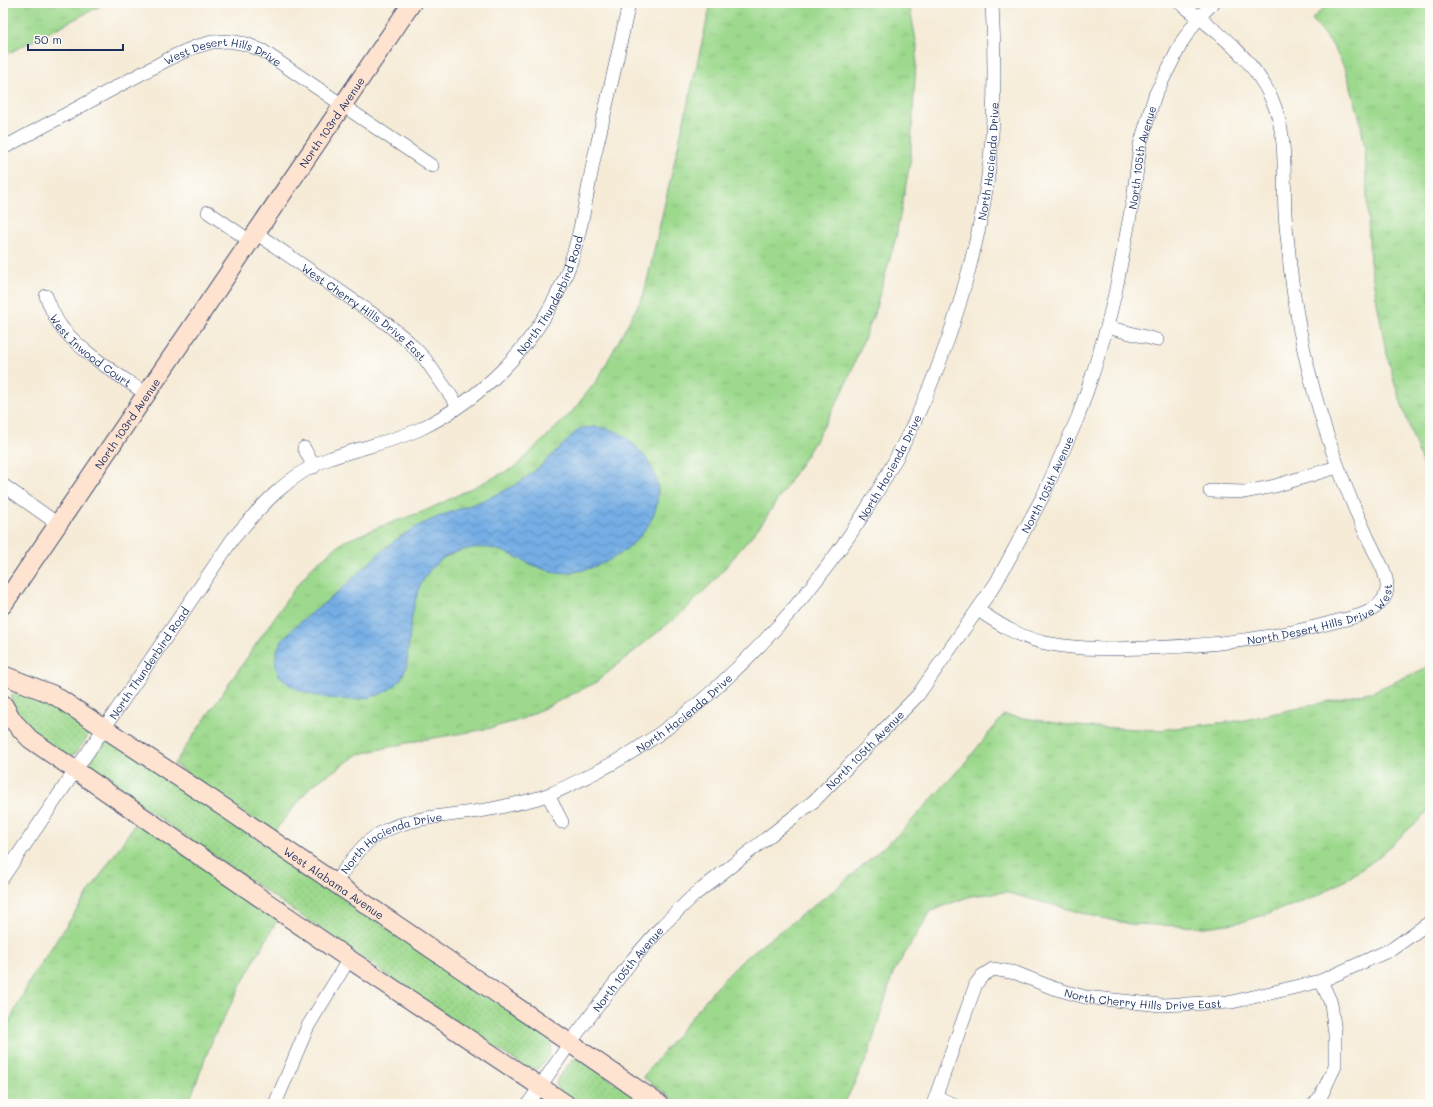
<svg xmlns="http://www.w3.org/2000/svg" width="1433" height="1107" font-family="Mali,sans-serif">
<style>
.grass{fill:url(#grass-tufts);stroke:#5c8476}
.park{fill:url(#park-dots);stroke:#5c8476}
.water{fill:url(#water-waves);stroke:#486ea1}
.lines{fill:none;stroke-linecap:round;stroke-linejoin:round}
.street-casing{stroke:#3c4b70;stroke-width:14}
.secondary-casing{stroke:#3c4b70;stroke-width:20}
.street{stroke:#fff;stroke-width:13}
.secondary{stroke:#fee3d1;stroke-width:18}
.labels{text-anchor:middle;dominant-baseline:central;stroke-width:3;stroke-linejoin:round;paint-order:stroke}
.street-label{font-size:11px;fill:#1b2f5e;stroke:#fdfcf7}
</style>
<defs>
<pattern id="grass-tufts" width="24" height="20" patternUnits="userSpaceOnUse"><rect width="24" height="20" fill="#9dd98d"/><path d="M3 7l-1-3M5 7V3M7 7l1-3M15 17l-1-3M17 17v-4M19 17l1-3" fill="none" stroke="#87bb7c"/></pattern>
<pattern id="park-dots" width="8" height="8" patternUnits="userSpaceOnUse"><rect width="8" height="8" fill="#9dd98d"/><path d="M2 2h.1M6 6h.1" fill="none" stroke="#87bb7c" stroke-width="1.8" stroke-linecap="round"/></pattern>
<pattern id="water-waves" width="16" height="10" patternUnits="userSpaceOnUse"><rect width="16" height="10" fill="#74ade4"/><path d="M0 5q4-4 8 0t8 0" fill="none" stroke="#5e8dbc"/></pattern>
</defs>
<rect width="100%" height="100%" fill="#fdfcf7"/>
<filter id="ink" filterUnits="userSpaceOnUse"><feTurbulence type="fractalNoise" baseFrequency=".025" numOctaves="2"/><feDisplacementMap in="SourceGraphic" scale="8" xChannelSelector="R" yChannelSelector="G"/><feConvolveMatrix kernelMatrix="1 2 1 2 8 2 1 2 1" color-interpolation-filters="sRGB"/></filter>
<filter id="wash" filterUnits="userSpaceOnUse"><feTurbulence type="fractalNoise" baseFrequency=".012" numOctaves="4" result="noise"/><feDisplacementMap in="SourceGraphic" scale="16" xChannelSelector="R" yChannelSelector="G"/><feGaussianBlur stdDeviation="0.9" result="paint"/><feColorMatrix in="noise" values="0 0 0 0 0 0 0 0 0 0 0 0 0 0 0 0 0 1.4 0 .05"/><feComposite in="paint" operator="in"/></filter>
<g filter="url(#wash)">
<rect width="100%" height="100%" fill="#f5ebd7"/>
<path class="grass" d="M3,3h103l-103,53z
M711,3h198l8,43 -7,117 -14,74 -22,77 -30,75 -20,37 -18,30 -43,66 -49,59 -29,29 -90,73 -75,37 -33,9 -71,12 -57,13 -48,32 -38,47 -99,-69 118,-172 22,-27 29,-23 36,-15 48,-17 88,-43 56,-54 27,-34 46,-85z
M1329,3h101v483l-35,-101 -10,-38 -15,-85 -5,-112 -5,-31 -14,-48 -13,-25 -21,-27z
M1430,664v146l-54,49 -30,21 -35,19 -69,23 -37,5 -75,-3 -33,-7 -92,-25 -35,4 -39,15 -38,62 -25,83 -24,48h-164l-37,-27 74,-91 28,-28 93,-71 66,-58 59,-64 41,-50 71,11 84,4 86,-10 129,-29 54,-24z
M141,815l141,97 -27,47 -42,79 -25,66h-185v-68l7,-16 23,-45z"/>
<path class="park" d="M19,690l21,3 49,34 -2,11 -12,16 -8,1 -39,-25 -18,-27 2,-8z
M109,741h4l438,299c4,11 -8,29 -20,31l-105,-69 -336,-232c-2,-9 10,-27 19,-29z
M573,1059h7l67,45h-71l-15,-10 -5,-10 2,-6z"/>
<path class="water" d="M595,427c22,2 29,7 44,23 50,54 -9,114 -66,122 -41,6 -62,-32 -106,-23 -8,2 -18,5 -25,10 -29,20 -30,58 -34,90 -1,7 0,15 -3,21 -8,26 -45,32 -68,29 -20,-2 -43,-7 -57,-23 -6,-9 -6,-20 -1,-30 8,-17 42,-40 58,-53 27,-24 49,-50 81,-67 31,-16 67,-23 97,-41 18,-11 34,-27 49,-41 4,-4 10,-11 15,-15 4,-2 11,-1 16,-2z"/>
</g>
<g filter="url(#ink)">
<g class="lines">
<g class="street-casing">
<g id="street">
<path id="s1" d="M3,148l173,-93 19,-8 17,-5 17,-1 17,3 17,7 169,115"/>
<path d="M208,212l42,29"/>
<path id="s2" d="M256,233l130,90 23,19 16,17 33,47"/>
<path id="s3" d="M46,296c5,12 9,24 17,33 21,25 56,46 83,65"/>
<path d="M1107,327l50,13"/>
<path d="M304,448l10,19"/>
<path d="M3,485l55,39"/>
<path d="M1210,491l35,1 30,-6 62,-19"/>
<path id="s4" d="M978,610c22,15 46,30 73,34 32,6 65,5 97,4 62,-2 123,-9 182,-25 18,-5 40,-7 52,-22 8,-10 5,-21 1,-32 -48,-94 -81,-197 -93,-303 -1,-17 -4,-35 -5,-53 -2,-37 3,-76 -12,-111 -18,-43 -56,-71 -93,-99"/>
<path d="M548,795l14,27"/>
<path id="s5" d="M3,877l229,-337c27,-32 58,-68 99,-82 30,-11 61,-16 89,-29 62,-30 114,-83 142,-145 17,-36 24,-86 32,-126 12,-51 24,-103 35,-155"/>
<path id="s6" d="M335,883c10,-14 21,-31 34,-42 33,-27 83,-24 122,-32 19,-4 41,-8 59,-15 13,-5 26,-12 38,-18 68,-32 126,-82 177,-136 98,-104 167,-228 203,-367 10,-37 18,-74 22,-113 5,-52 5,-104 2,-157"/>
<path d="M937,1097l15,7"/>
<path d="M275,1104l33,-78 41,-67"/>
<path id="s7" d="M528,1104l42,-61 63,-84 30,-34 30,-29 121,-95 104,-106 78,-112 47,-87 35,-79 14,-41 15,-49 9,-38 17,-89 7,-55 15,-50 28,-55 16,-23 14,-14"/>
<path id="s8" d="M933,1104l43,-120 6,-8 11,-7 23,4 37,15 32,9 76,8 71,-3 89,-21 71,-32 38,-27"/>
<path d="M1314,1104l7,-8 14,-30v-32l-4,-31 -10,-22"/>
</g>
</g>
<g class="secondary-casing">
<g id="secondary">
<path id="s9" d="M3,605l409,-602"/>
<path id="s10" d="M3,675l51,20 177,117 428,292"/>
<path d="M3,704l10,17 17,18 319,220 217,145"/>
</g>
</g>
<use href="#street" class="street"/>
<use href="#secondary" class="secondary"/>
</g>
</g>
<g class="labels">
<g class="street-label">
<text stroke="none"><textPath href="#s1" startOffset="246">West Desert Hills Drive</textPath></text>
<text stroke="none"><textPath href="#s9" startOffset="584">North 103rd Avenue</textPath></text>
<text stroke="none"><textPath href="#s7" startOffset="1158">North 105th Avenue</textPath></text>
<text stroke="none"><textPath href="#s6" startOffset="1047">North Hacienda Drive</textPath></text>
<text stroke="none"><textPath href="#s5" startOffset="823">North Thunderbird Road</textPath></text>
<text stroke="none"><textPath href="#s2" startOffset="134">West Cherry Hills Drive East</textPath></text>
<text stroke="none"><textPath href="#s3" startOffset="72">West Inwood Court</textPath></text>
<text stroke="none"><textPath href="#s9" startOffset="220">North 103rd Avenue</textPath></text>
<text stroke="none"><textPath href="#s6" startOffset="723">North Hacienda Drive</textPath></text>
<text stroke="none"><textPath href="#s7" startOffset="816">North 105th Avenue</textPath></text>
<text stroke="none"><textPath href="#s4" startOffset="358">North Desert Hills Drive West</textPath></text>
<text stroke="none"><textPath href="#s5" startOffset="259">North Thunderbird Road</textPath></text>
<text stroke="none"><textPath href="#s6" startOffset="400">North Hacienda Drive</textPath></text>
<text stroke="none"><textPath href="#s7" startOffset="492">North 105th Avenue</textPath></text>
<text stroke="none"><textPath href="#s6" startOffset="73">North Hacienda Drive</textPath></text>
<text stroke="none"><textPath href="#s10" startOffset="392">West Alabama Avenue</textPath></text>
<text stroke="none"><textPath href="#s7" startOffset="168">North 105th Avenue</textPath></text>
<text stroke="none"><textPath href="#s8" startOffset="305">North Cherry Hills Drive East</textPath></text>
</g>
</g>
<rect width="1433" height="1107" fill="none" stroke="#fdfcf7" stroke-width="16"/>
<path d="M28 44v6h95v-6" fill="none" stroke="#1b2f5e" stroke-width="2"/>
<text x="34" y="44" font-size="12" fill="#1b2f5e" stroke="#fdfcf7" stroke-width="3" paint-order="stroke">50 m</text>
</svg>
